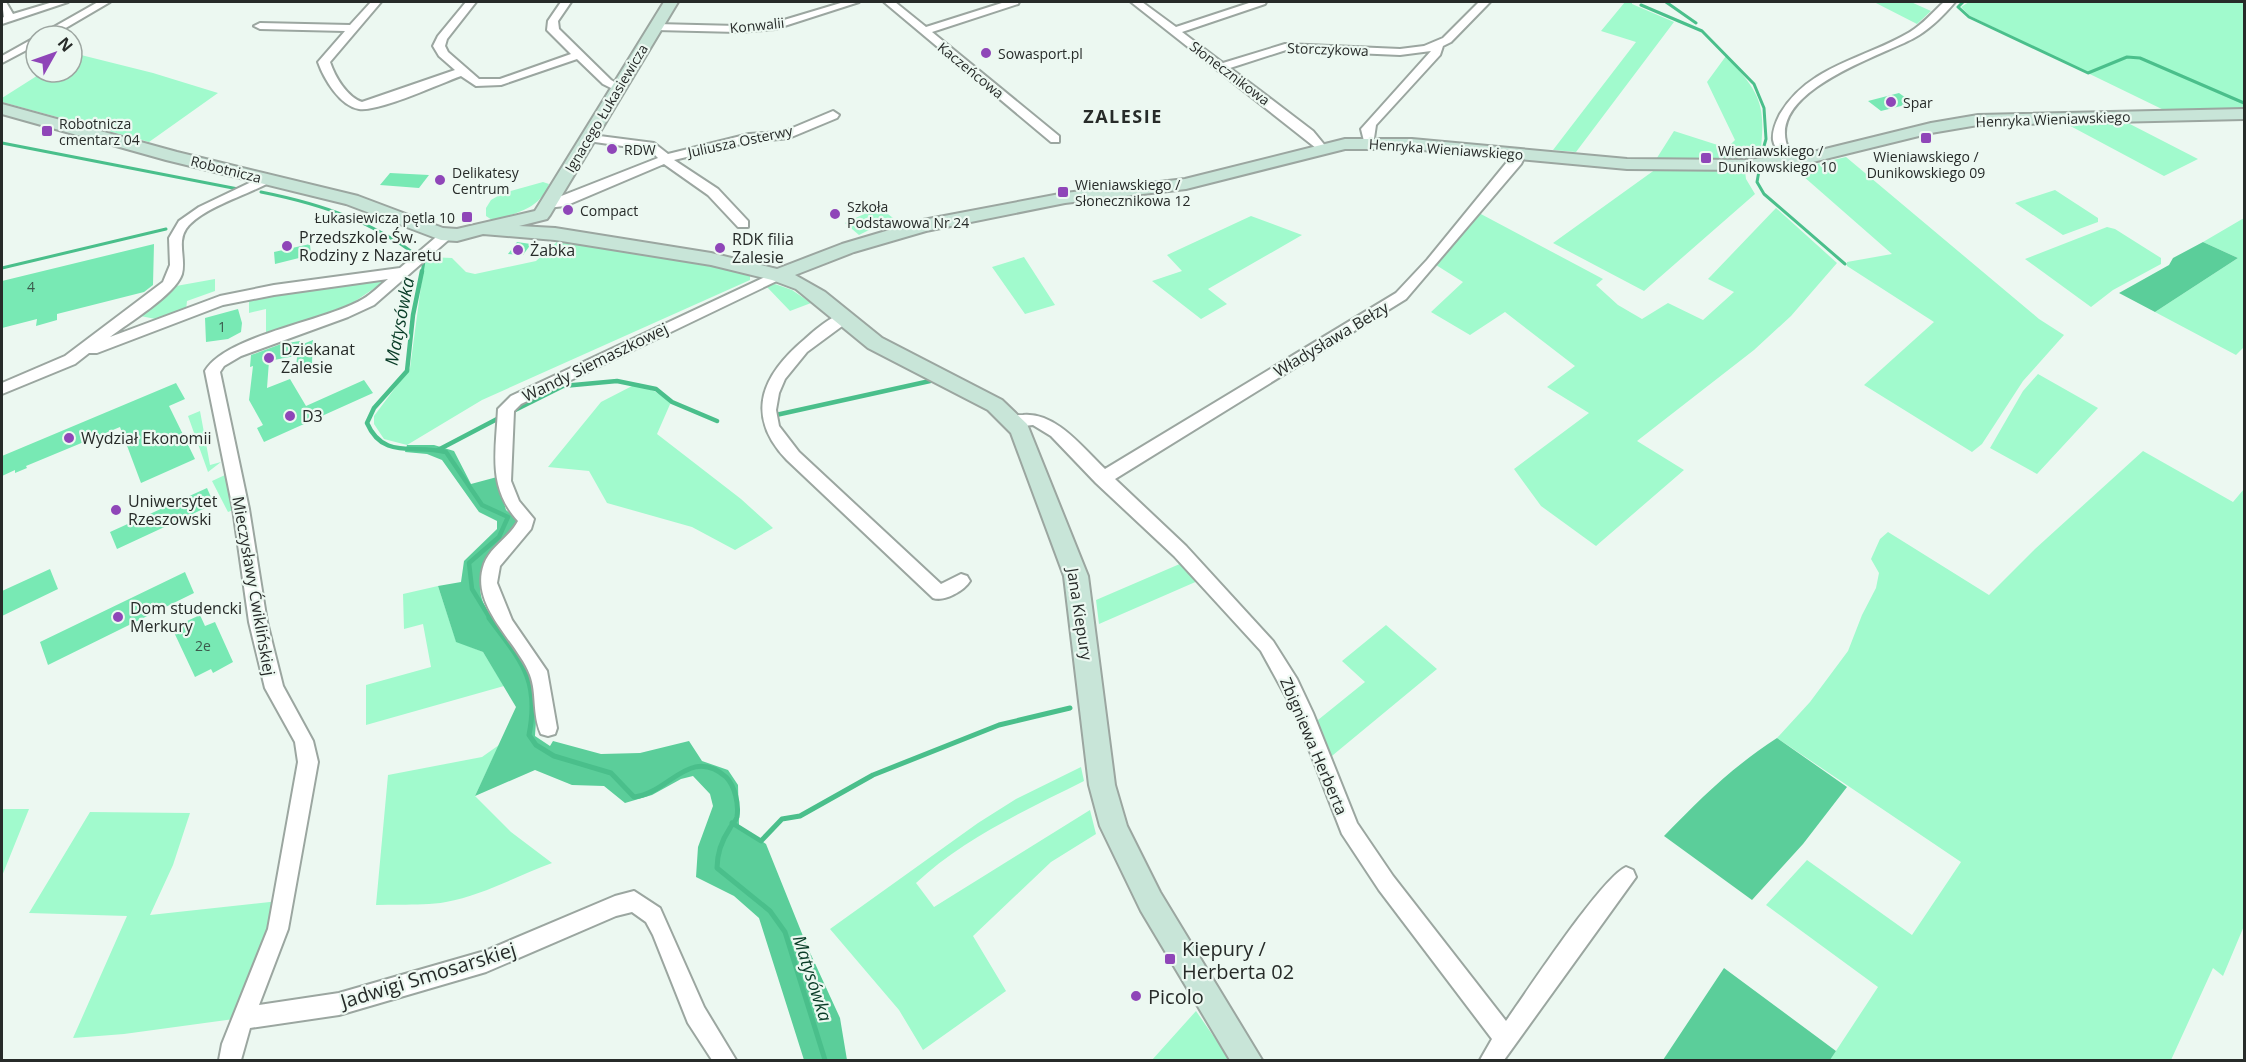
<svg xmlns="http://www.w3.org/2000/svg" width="2246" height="1062" font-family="'Open Sans',sans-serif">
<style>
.green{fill:#a1facd}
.forest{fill:#5bce9a}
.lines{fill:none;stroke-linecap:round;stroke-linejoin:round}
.stream-far2{stroke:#4abf8b;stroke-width:3}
.stream-far1{stroke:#4abf8b;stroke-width:4.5}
.stream{stroke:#4abf8b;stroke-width:5}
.building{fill:#78e9b4}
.street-casing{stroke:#9ba6a0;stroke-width:4}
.secondary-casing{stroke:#9ba6a0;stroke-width:4}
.street{fill:#fff;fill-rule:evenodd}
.secondary{fill:#c8e5d8;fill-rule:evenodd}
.poi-dot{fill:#8f46b8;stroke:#ecf8f1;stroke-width:2}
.labels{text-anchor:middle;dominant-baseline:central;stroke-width:4.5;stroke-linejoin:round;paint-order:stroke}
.far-street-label{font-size:14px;fill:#272b29;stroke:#ecf8f1}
.far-poi-label{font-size:14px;fill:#272b29;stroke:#ecf8f1;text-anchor:start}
.number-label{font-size:14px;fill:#3b5a4c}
.poi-label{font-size:16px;fill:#272b29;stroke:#ecf8f1;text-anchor:start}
.street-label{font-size:16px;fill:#272b29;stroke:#ecf8f1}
.far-district-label{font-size:18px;font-weight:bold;letter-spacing:1.5px;fill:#272b29;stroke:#ecf8f1}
.water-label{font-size:18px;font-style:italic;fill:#093c27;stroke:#ecf8f1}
.near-poi-label{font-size:20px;fill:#272b29;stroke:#ecf8f1;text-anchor:start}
.near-street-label{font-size:20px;fill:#272b29;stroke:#ecf8f1}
</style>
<rect width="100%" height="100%" fill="#ecf8f1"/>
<path class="green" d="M1625,2h7v2l42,18 -98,130 -23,-2 83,-108 -35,-11z
M1874,2h37l20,9 -14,13z
M1969,2h275v106l-76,4 -198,-96 -9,-9z
M73,53l80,20 65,20 -69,49 -147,-40v-4l41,-26h29z
M1726,56c36,39 40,48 34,102l-105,3 19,-30 53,17 8,-8 -28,-58z
M2061,121l65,1 72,37 -34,17z
M1846,157l193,162 25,16 -41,46 -41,63 -10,8 -108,-67 70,-63 -87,-56v-4l45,-8 -97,-85z
M1656,169l89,2 1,8 9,15 -111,97 -91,-48z
M543,182l6,2c-9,25 -34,30 -57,36l-6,-4v-8l5,-8 12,-7z
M2055,190l43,28v4l-35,13 -48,-32z
M879,207l14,11 -34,17 -14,-12z
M1776,208l61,55 -46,53 -37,34 -117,91 47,29 -88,76 -55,-40 -27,-37 75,-56 -42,-26 28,-21 -70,-54 -35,23 -39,-23 32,-30 -27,-17 43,-52 124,66 -7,6 22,20 24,14 26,-16 35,17 31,-28 -26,-13z
M1251,216l51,19 -94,54 19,15 -26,15 -49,-38 30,-10 -15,-16z
M2244,218v129l-8,8 -81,-43 83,-54 -35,-16z
M2107,227l8,2 46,29v6l-48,26 -22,17 -66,-48z
M558,241l192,32v7l-268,120 -75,45 -23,-6 -10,-15v-8l36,-48 14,-104 4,-7 24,1 14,14 9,2 61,-13z
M1024,257l31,48 -30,9 -33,-47z
M384,277l1,4 -34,23 -85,31v-26l-17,4v-15z
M215,279v12l-28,10 -1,9 -25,10 -26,-5 41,-29z
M775,284l17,6 19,13 -21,8 -24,-25z
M2038,374l60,34 -61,66 -47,-26 33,-57z
M634,385l20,6 17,11 -14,32 84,65 32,29 -38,22 -43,-23 -85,-24 -18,-32 -41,-4 53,-65z
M200,411l10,54 11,-3 -13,10 -20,-56z
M2143,451l90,51 11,-13v437l-21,50 -10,-8 -42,92h-341l48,-73 -112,-82 41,-45 105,75 49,-73 -184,-124 33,-36 38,-51 14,-36 14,-27 3,-15 -8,-14 9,-20 8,-7 101,63 46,-46z
M225,475h3l8,34 -8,3 -16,-31z
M1182,563l18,17 -101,44 -3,-24z
M438,586l18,55 27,11 21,34 -138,39v-40l65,-18 -8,-43 -19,5 -1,-35z
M1386,625l51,44 -110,91 -14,-36 52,-42 -23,-21z
M499,745l-24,51 36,36 41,31c-35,13 -69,32 -106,39 -22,4 -47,2 -70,3l12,-130 94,-18z
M1081,767l3,14c-58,29 -121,58 -168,102l18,24 156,-97 6,24 -45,28 -78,74 33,55 -83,59 -24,-40 -69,-81 148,-106 38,-24z
M2,809h27l-27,67z
M90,812l100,1 -17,52 -23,50 129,-14 -10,33 -35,85 -110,15 -51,4 54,-122 -98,-3z
M1196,1011l34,49h-78z"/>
<path class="forest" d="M2203,242l35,16 -83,54 -36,-19 50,-28 4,-7z
M407,445h27l20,6 17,33 26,-7 9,33 10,8 1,9c-9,13 -33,41 -36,55 -7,32 41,63 52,90 7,15 3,47 2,64l15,10 3,-5 48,13 39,-1 49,-12 13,20 26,9 10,15 1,40 27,19 41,102 33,72 7,42h-43l-45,-142 -25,-22 -38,-19 2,-30 15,-41 -3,-12 -17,-18 -12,3 -29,16 -27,8 -21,-17 -32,-1 -37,-15 -60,26 41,-89 -33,-55 -27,-10 -18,-56 23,-4 3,-21 33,-32v-8l-18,-9 -37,-52 -15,-6 -22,-2z
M1777,738l70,49 -44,57 -51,56 -88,-64c39,-40 66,-67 113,-98z
M1724,968l112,83 -6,9h-167z"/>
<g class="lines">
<path class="stream-far2" d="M1666,2l30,21
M1963,2l-5,5 11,10 119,56 39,-16 13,1 104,45
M1641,5l61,26 52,53 10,24 2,31 -4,14
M2,143l236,46
M1759,171l-2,11 7,12 81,70
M261,192c60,12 115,30 163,69l-2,12
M2,268l164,-39"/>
<path class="stream-far1" d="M422,271l-9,44 -6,56 -33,37 -7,15c16,37 47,21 79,29l36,53 26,12 -9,20 -30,26 3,26 19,31
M513,411l50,-25 54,-5 39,8 16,13 45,19
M776,415l154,-34
M438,450l61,-32"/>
<path class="stream" d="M489,618c32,43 51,61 40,117l7,10 18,11 57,17 23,24c34,-3 56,-52 92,-20 9,9 13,27 11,40 -1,4 -5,7 -7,11 -8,12 -13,26 -13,40l53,43 15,21 40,128
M732,823l29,18 21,-22 18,-3 73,-41 126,-50 71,-17"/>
</g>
<path class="building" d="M1899,93l14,10 -32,8 -13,-10z
M390,173l39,2 -10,13 -39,-3z
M517,242l14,2 -8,11 -15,-1z
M154,244l-1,41 -9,7 -87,22v6l-21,6 1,-7 -35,9v-47z
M310,244l1,11 -36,9 -1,-12z
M238,309l4,14 -1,9 -13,7 -22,3 -1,-24z
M313,340l-1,23 -16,4 2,-19 -3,8 -26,5 -2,27 23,-9 16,27 58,-26 9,13 -109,49 -7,-14 6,-3 -14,-25 4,-34 -3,1 1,-12 30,-11 19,-3 -2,5z
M176,383l9,16 -16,7 26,53 -54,24 -21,-56 -94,39 1,2 -12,5v-3l-13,6v-20z
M207,488l7,16 -97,45 -7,-17z
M50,569l8,20 -56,27v-25z
M185,572l9,21 -146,72 -8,-23z
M200,615l5,11 10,-4 18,40 -20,11 -2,-4 -16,8 -23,-49z"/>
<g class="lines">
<g class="street-casing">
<path id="street" d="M2,2h4l7,12 40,-12h15l-66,22v-6l2,-1z
M98,2h12l-58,34h-14z
M371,2h10l-51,60c5,15 17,35 32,40l93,-32 -16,-14 -6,-10 5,-10 28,-34h10l-29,37 -2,7 3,6 31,27h21l71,-25 -24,-24 1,-9 13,-19h10l-13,19 1,8 52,51 14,8 -6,4 -16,-8 -26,-25 -76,26 -25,1 -15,-10c-22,8 -82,36 -102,33 -19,-3 -35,-30 -41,-47l27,-31 -85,-2 -6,-3 6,-3 90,2z
M844,2h15l-84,27 -37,3 -82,-2 -6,-3 6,-3 82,2 36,-3z
M884,2h11l31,25 79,-25h14l-1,2 -86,28 127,104v6h-8z
M1131,2h11l34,25 76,-25h14l-1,2 -83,28 41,31 62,-19 115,5 24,-3 19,-8 36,-36h11l-39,40 -8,4 -3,9 -64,70 -3,20h-8l-4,-16 70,-78 -31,4 -114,-5 -56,18 83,63 14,17 -6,4z
M1944,2h11c-11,13 -26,28 -41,36 -33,18 -141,51 -128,104 2,8 8,12 13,18l-6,4c-9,-3 -18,-14 -20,-24 -1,-9 3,-18 7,-26 29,-49 85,-55 130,-82 13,-8 23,-20 34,-30z
M36,37v8l-34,18v-7z
M833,111l6,4 -2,3 -48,20 -40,4 -75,18 44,29 30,32v6h-10l-30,-32 -44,-31 -99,42 -18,2 -6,-4 117,-46 -8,-8 -62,-9 -4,-1v-6l70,9 14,11 81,-20 34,-2z
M1520,150l6,4 -5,10 -115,135 -291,180 71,67 87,95 24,38 16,34 44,110 36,53 113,145c20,-28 96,-144 120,-154l7,3 3,7 -132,183h-24l12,-21 -113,-149 -37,-56 -47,-121 -34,-62 -87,-95 -78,-73 -45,-47 -18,-11 -19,2 -8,-6c4,-6 10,-6 17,-6 33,-3 60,33 82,54l291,-176 31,-33 89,-109z
M266,175l6,4 -2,3c-22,13 -69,26 -84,47 -9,13 0,30 -4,45 -7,21 -54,49 -72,63l110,-41 54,-11 126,-17 42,-36h10l2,3 -80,70 -26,12 -107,39 -17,10 -4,6 29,137 18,113 16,64 30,55 5,21 -30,167 -29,76 80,-12 146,-42 130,-55 19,-5 26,17 44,99 32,53h-24l-24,-37 -35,-88 -7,-13 -14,-10 -16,4 -130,56 -147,43 -89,13 -9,32h-22l3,-16 46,-115 30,-167 -3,-20 -30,-54 -16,-66 -16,-113 -28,-138c21,-36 119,-49 158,-72 9,-5 17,-14 25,-20l-114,16 -51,10 -126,48h-8l-14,11 -73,30v-11l63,-27 98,-74 7,-17 -1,-27 10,-17 20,-14z
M778,271l5,1v6l-262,126 -7,7 -3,70 8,20 15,18 -3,10 -31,37 -3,17 15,37 35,51 10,57 -2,6 -7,2 -7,-2c-9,-20 -4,-41 -11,-59 -13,-34 -61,-69 -46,-111 6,-17 26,-27 34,-43 -31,-34 -22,-70 -20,-112l13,-13z
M844,313l7,5 -2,3 -42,31 -22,27 -6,14 -3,17 3,16 20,26 142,132 20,-10 6,2 3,5c-6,10 -26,21 -37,17l-146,-138c-43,-45 -25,-85 18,-121 11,-10 25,-22 39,-26z"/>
</g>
<g class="secondary-casing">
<path id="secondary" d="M664,2h14l-128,213 -3,4 -28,7 36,2 156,25 66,16 65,-25 81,-24 142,-27 120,-14 160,-40h67l215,20 120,1 66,-8 118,-29 47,-8 266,-6v10l-266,6 -47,8 -118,29 -66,8 -120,-1 -215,-20h-67l-159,40 -121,14 -139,28 -72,21 -59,23 30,17 57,46 120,62 25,24 61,152 27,209 12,41 33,66 102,168h-32l-89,-149 -41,-85 -11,-41 -25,-209 -53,-143 -23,-23 -120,-62 -72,-59 -24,-9 -61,-15 -156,-25 -72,-6 -26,7 -16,-1 -95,-36 -180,-44 -164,-46v-10l175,48 181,44 85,32 14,1 78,-18z"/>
</g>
<use href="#street" class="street"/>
<use href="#secondary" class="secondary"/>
</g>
<g class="poi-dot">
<circle cx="986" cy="53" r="6"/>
<circle cx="1891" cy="102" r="6"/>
<rect x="41" y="125" width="12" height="12" rx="3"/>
<rect x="1920" y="132" width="12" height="12" rx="3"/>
<circle cx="612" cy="149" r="6"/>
<rect x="1700" y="152" width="12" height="12" rx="3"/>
<circle cx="440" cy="180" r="6"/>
<rect x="1057" y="186" width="12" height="12" rx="3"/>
<circle cx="568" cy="210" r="6"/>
<circle cx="835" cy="214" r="6"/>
<rect x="461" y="211" width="12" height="12" rx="3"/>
<circle cx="287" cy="246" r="6"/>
<circle cx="720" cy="248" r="6"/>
<circle cx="518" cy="250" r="6"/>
<circle cx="269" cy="358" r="6"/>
<circle cx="290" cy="416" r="6"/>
<circle cx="69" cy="438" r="6"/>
<circle cx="116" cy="510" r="6"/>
<circle cx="118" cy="617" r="6"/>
<rect x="1164" y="953" width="12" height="12" rx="3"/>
<circle cx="1136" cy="996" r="6"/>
</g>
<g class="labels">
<g class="far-street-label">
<text transform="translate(757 25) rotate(-6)">Konwalii</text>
<text transform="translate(1328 49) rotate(2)">Storczykowa</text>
<text transform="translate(971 70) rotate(39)">Kaczeńcowa</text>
<text transform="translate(1230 73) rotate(37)">Słonecznikowa</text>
<text transform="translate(606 108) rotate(-59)">Ignacego Łukasiewicza</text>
<text transform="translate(2053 119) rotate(-2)">Henryka Wieniawskiego</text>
<text transform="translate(740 141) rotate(-12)">Juliusza Osterwy</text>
<text transform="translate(1446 149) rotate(4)">Henryka Wieniawskiego</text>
<text transform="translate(226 169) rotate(14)">Robotnicza</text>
</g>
<g class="far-poi-label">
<text x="998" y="53">Sowasport.pl</text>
<text x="1903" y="102">Spar</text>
<text x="59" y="123">Robotnicza<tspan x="59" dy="16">cmentarz 04</tspan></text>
<text x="624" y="149">RDW</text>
<text x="1718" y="150">Wieniawskiego /<tspan x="1718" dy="16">Dunikowskiego 10</tspan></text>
<text x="1926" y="156" text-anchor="middle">Wieniawskiego /<tspan x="1926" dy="16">Dunikowskiego 09</tspan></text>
<text x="452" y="172">Delikatesy<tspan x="452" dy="16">Centrum</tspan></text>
<text x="1075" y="184">Wieniawskiego /<tspan x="1075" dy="16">Słonecznikowa 12</tspan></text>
<text x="847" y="206">Szkoła<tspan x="847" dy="16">Podstawowa Nr 24</tspan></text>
<text x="580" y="210">Compact</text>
<text x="455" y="217" text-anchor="end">Łukasiewicza pętla 10</text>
</g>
<g class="number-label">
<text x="31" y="286">4</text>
<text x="222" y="326">1</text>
<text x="203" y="645">2e</text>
</g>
<g class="poi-label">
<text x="299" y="237">Przedszkole Św.<tspan x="299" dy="18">Rodziny z Nazaretu</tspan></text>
<text x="732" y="239">RDK filia<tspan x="732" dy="18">Zalesie</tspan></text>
<text x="530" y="250">Żabka</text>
<text x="281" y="349">Dziekanat<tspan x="281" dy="18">Zalesie</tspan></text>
<text x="302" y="416">D3</text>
<text x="81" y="438">Wydział Ekonomii</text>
<text x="128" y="501">Uniwersytet<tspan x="128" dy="18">Rzeszowski</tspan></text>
<text x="130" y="608">Dom studencki<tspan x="130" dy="18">Merkury</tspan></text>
</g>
<g class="street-label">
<text transform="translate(1331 339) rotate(-31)">Władysława Bełzy</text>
<text transform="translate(595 362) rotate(-26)">Wandy Siemaszkowej</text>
<text transform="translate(254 586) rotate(80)">Mieczysławy Ćwiklińskiej</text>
<text transform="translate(1080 614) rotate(81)">Jana Kiepury</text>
<text transform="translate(1314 746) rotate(67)">Zbigniewa Herberta</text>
</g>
<g class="far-district-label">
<text x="1123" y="116">ZALESIE</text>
</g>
<g class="water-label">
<text transform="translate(399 321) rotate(-79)">Matysówka</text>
<text transform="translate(813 978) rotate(72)">Matysówka</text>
</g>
<g class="near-poi-label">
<text x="1182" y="948">Kiepury /<tspan x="1182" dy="23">Herberta 02</tspan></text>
<text x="1148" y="996">Picolo</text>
</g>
<g class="near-street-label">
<text transform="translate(428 975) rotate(-17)">Jadwigi Smosarskiej</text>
</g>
</g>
<rect width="2246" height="1062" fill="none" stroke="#272b29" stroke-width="6"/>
<g transform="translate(54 54) rotate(50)"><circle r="28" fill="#ecf8f1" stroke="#9da6a1" stroke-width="1.5"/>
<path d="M0-4.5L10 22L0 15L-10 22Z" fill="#8f46b8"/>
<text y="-9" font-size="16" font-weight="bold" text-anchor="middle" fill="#272b29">N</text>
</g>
</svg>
